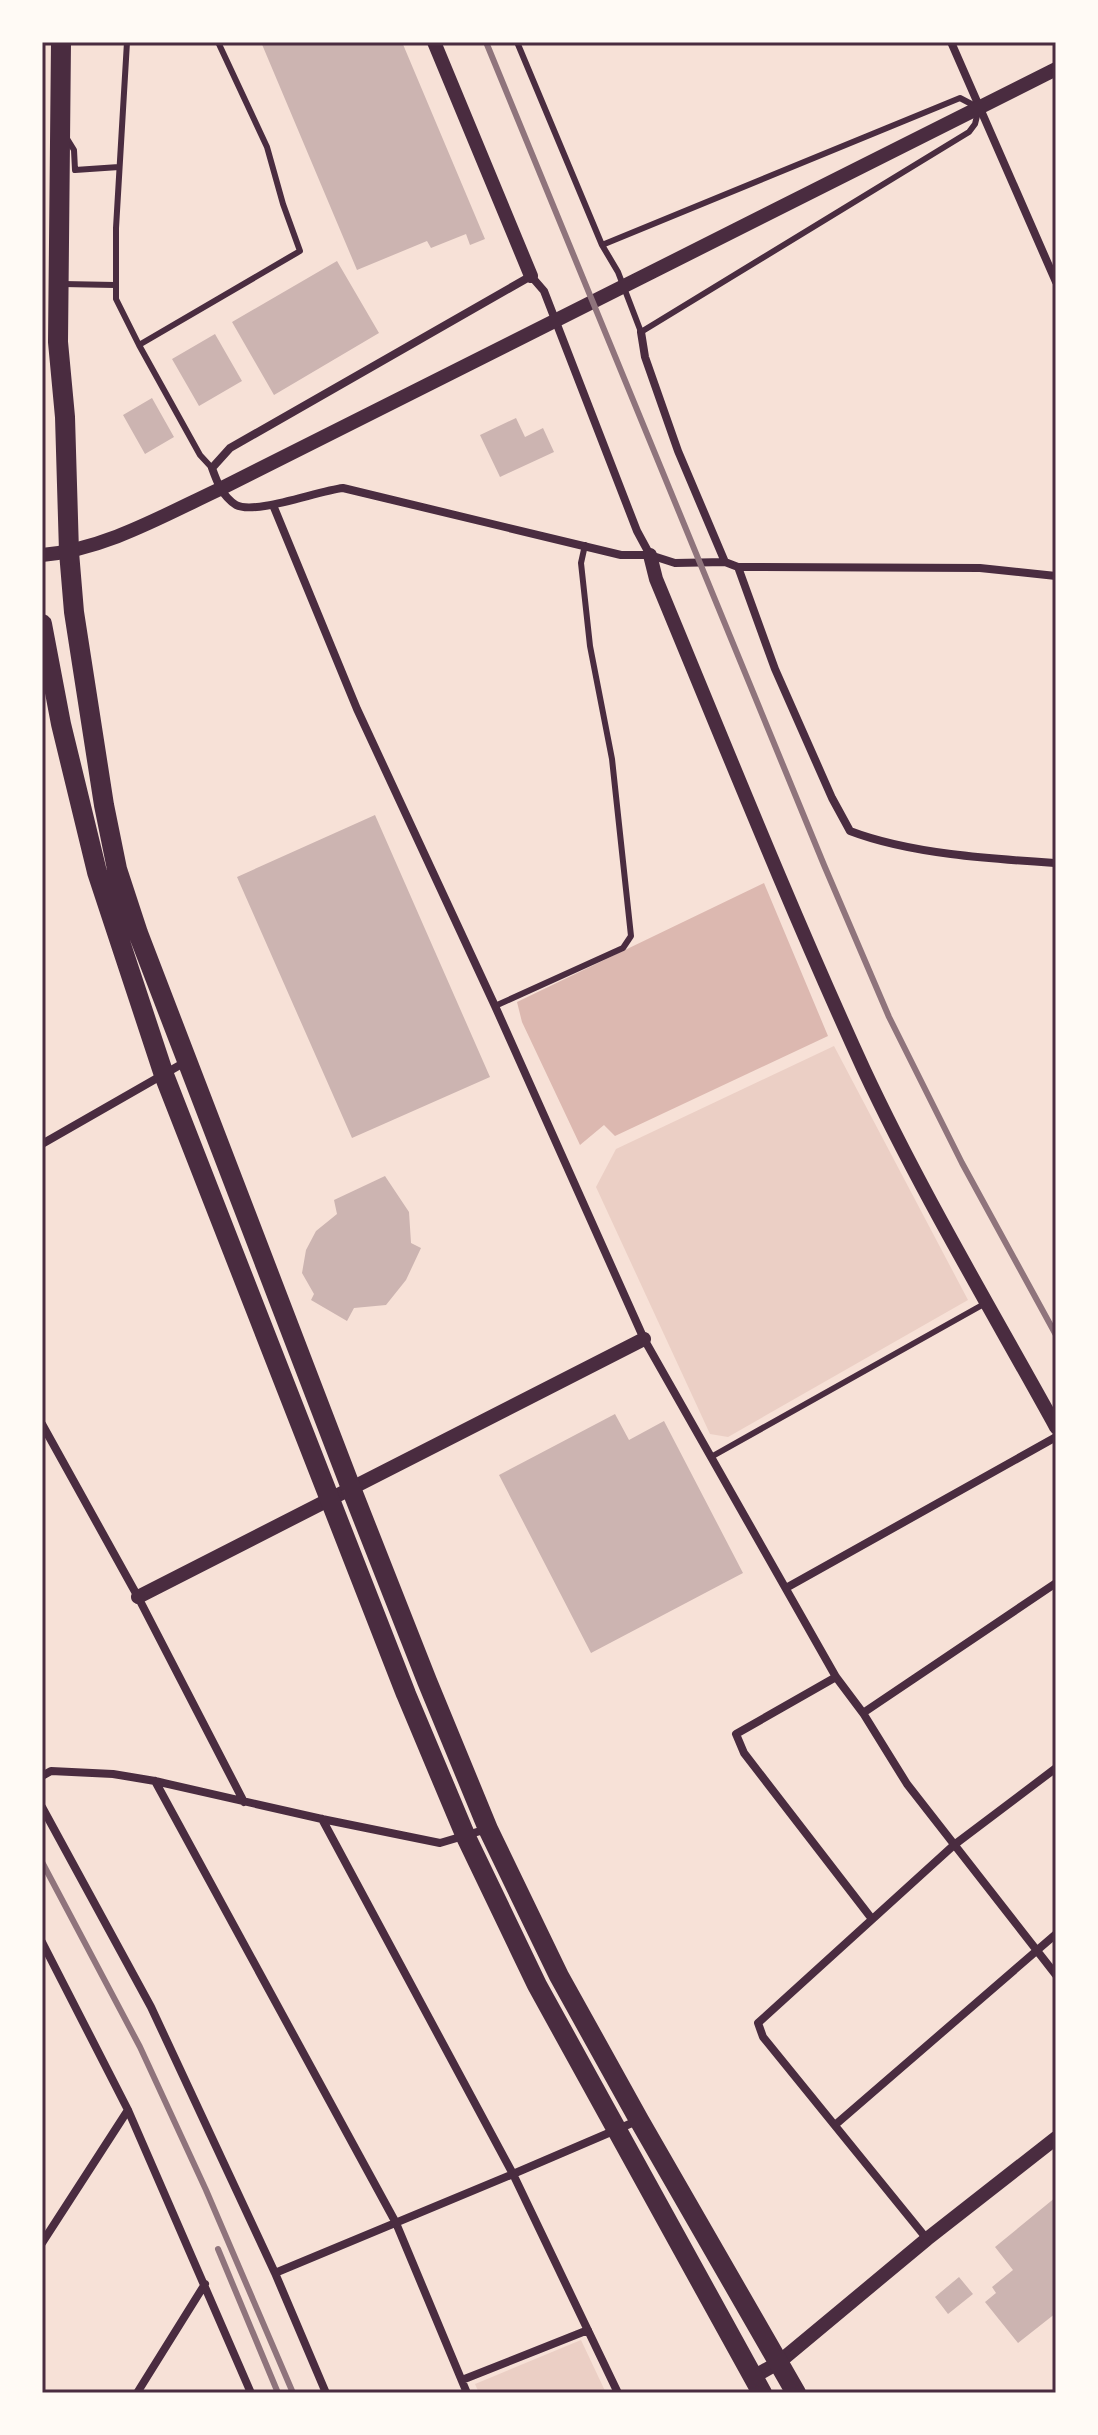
<svg xmlns="http://www.w3.org/2000/svg" width="1098" height="2435" font-family="'Public Sans',sans-serif">
<style>
.green{fill:#ebcfc5}
.water{fill:#dcb8b0}
.building{fill:#ccb4b1}
.lines{fill:none;stroke-linecap:round;stroke-linejoin:round}
.service{stroke:#4a2c40;stroke-width:6}
.minor{stroke:#4a2c40;stroke-width:8}
.tertiary{stroke:#4a2c40;stroke-width:14}
.primary{stroke:#4a2c40;stroke-width:20}
.rail{stroke:#8f747c;stroke-width:6}
.neatline{fill:none;stroke:#4a2c40;stroke-width:3}
</style>
<rect width="100%" height="100%" fill="#f7e1d7"/>
<path class="green" d="M834,1046l134,254 -240,137 -18,-3 -114,-247 20,-38z
M581,2340l25,53h-127l-4,-9z"/>
<path class="water" d="M764,883l64,153 -213,100 -11,-11 -24,20 -58,-123 -5,-20z"/>
<path class="building" d="M261,42h141l83,197 -15,6 -4,-11 -35,14 -4,-7 -70,29z
M337,261l42,72 -105,62 -42,-73z
M215,334l27,47 -43,25 -27,-47z
M152,398l22,39 -29,17 -22,-39z
M516,418l9,19 18,-9 11,24 -54,25 -20,-42z
M375,815l115,262 -138,61 -115,-261z
M385,1176l24,36 2,31 10,5 -15,32 -20,25 -32,3 -7,13 -36,-21 3,-6 -12,-21 4,-23 10,-19 21,-17 -3,-14z
M615,1414l14,26 35,-19 79,152 -152,80 -92,-178z
M1056,2197v116l-38,30 -33,-41 11,-9 -4,-6 21,-17 -18,-23z
M959,2277l14,17 -25,20 -13,-17z"/>
<g class="lines">
<path class="service" d="M127,42l-11,186v71l23,46 61,110 12,13
M517,42l85,203 16,27 23,60 328,-200 6,-8 4,-16 -19,-10 -358,147
M66,137l8,13 1,20 44,-3
M63,284l52,1
M139,345l161,-94 -17,-47 -16,-57 -49,-105
M495,1006l128,-58 8,-12 -19,-177 -22,-113 -9,-83 4,-18
M711,1457l273,-153"/>
<path class="minor" d="M951,42l105,240
M641,332l4,25 33,94 47,111
M273,505l84,204 138,297 149,333 192,338 27,36 44,71 149,191
M650,555l-13,-24 -93,-240 -13,-15 -301,172 -18,20c5,14 10,28 24,37 19,10 81,-14 107,-17l278,67h29l25,8 50,-1 13,5 242,1 76,8
M738,567l37,102 57,129 18,33c60,23 142,28 206,32
M42,1144l145,-83
M42,1424l96,173 106,205
M786,1588l270,-151
M836,1677l-100,57 8,19 128,166
M863,1713l193,-130
M42,1776l9,-5 62,3 42,7 167,38 118,24 47,-14
M155,1781l241,442 71,170
M42,1807l109,200 124,266 51,120
M322,1819l191,355 105,219
M42,1942l86,168 123,283
M835,2125l221,-191
M927,2239l-164,-202 -5,-14 196,-178 102,-77
M42,2243l86,-133
M275,2273l238,-99 126,-54
M462,2380l126,-50
M137,2393l68,-109"/>
<path class="tertiary" d="M434,42l97,234
M42,555c64,-6 120,-39 178,-66l836,-420
M650,555l6,24c68,164 134,329 208,491 57,122 127,239 192,357
M138,1597l506,-258
M753,2377l25,-14 149,-124 129,-101"/>
<path class="primary" d="M61,42l-3,300 7,75 4,135 5,60 30,193 13,64 21,64 213,555 76,193 61,148 71,147 80,144 157,273
M42,624l19,100 36,148 67,203 242,619 60,143 71,148 225,408"/>
<path class="rail" d="M486,42l338,823 65,152 73,146 94,172
M42,1862l98,185 66,143 87,203
M218,2249l60,144"/>
</g>
<rect width="1098" height="2435" fill="none" stroke="#fffaf5" stroke-width="88"/>
<rect x="44" y="44" width="1010" height="2347" class="neatline"/>
</svg>
